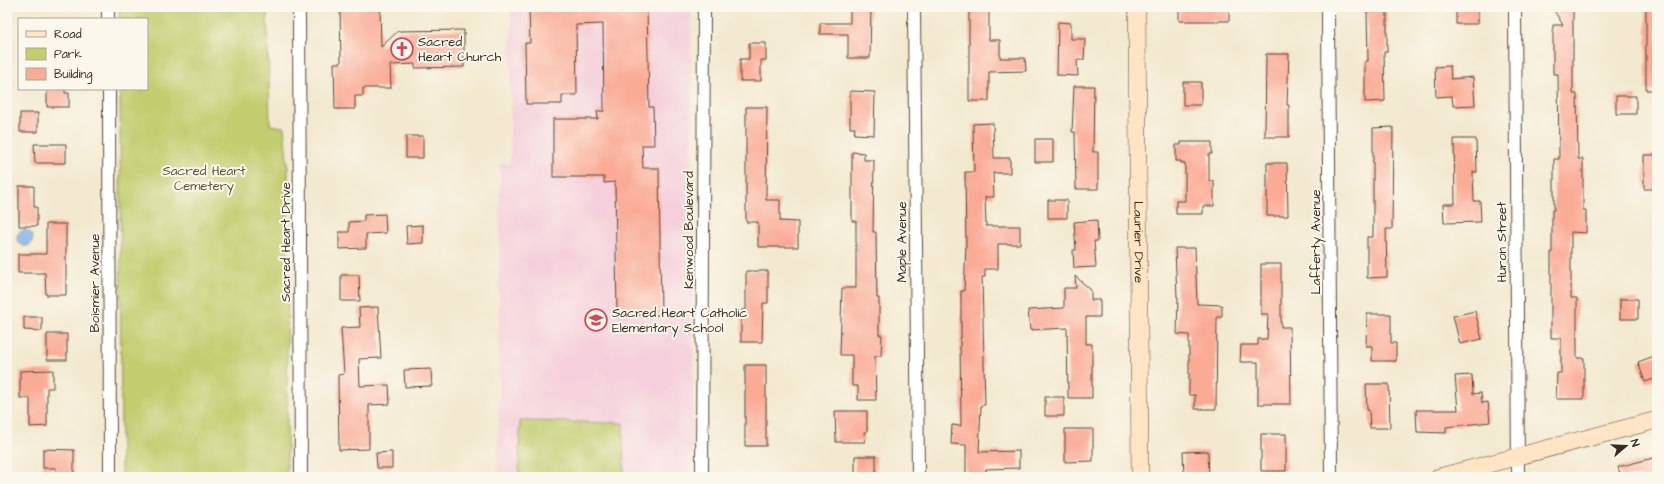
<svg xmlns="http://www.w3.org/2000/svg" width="1664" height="484" font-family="'Architects Daughter',sans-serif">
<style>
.built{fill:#f5cfdb}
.green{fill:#c1cd6e;stroke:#7e7c46}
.water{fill:#79b0e8;stroke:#5a6d83}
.building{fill:#faab96}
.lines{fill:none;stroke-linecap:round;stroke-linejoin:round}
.street-casing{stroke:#574739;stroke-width:14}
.secondary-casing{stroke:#574739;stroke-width:18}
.street{stroke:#fff;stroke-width:12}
.secondary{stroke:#ffe4c6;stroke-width:17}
.labels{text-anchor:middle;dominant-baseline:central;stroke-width:4;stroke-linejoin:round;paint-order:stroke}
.poi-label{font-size:13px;fill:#3b2a1e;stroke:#fbf7ec;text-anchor:start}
.park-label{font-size:13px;fill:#5c5332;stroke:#fbf7ec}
.street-label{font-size:13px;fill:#3b2a1e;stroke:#fbf7ec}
</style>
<rect width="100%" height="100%" fill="#fbf7ec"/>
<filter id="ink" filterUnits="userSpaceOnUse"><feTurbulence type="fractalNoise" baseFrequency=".025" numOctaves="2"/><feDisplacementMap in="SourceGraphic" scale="8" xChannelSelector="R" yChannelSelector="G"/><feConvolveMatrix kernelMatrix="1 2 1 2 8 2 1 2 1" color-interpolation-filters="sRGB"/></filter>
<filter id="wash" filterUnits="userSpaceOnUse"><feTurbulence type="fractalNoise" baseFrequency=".012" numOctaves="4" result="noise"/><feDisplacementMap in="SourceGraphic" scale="16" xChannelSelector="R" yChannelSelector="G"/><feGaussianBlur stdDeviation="0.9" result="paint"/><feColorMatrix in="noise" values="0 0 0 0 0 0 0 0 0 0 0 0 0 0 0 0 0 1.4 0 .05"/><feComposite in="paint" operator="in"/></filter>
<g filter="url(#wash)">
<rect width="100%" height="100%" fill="#f3e9d0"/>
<path class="built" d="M511,7h180l3,470h-196l2,-313 10,-1z"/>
<path class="green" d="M267,8l3,117 14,2 4,43 -1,307h-166l-1,-388h27v-70h-28v-9z
M520,421l103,2 1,54h-105z"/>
<path class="water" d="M17 238a8 8 0 1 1 16 0a8 8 0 1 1-16 0Z"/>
<g id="blocks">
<path class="building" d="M340,7h40l1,40 17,-16 66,-1v37l-49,1v-4l-25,1 1,23h-28v8h-8v13h-20l-1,-46h7z
M529,7h118l2,100h4l1,38h-12l1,23h16l2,147h-44l-2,-133 -11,1v-6h-51v-58h45l-1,-8h7l-1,-87 -27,1 1,70h-15v9h-36l-1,-61h5z
M850,7h21l-1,51h-22v-24h-28v-11h30z
M969,7h20v33h11v18h25l1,13 -37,1v29h-20z
M1179,7h50v14h-50z
M1456,7h22v17h-22z
M1552,7h21v87h4l1,65h5v51h3v23l-15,-1v66h6v60h7v41h-28l1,-26h4v-35h-10v-86h1v-42h2v-51h5l-1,-85h-5v-49h10z
M1646,7h11v83h-11z
M1367,12h20v40h-3l1,49 -20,1v-41h3z
M1058,22l13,1v16h14l-1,21h-7l1,16 -21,-1z
M749,43h17v17h-5v21h-21v-22h9z
M1266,54h23l-2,51h2v32h-24z
M1450,66l1,13 22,-2 2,28 -22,1 -1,-10 -16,1 -1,-30z
M1183,82h18v23h-18z
M1074,86h20l-1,66h5v37h-22l-1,-57h-3z
M47,89h18v4h4v14h-22z
M850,91l25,1 -1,43 -20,-1 1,-6h-5z
M1616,96h20v18h-20z
M746,107h21l-1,93h14v21l18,1v25h-40v-25h-12z
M20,113h18v19h-18z
M993,123l1,35h16v15h-17l1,24h-9l1,29h34v18h-22v25h-13v8h-3l3,128h-4l-2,47 40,-1v17l-33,1v8h-20v-32l-15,-1 1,-19 9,1 -1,-88h1v-47h3l2,-46 -1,-73h9l-1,-48z
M1393,127l-1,102h-6l1,48 -20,1v-41h6v-109z
M406,136h17v22h-17z
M1035,139h18v23h-18z
M1454,139h22l1,33h-4l1,29h6l1,21 -37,1 -1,-19h12z
M1181,142h31v12h-3v27h5v25h-11v8h-27v-13h9v-38h-4v-2h-5v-16h5z
M34,144h32v19h-31z
M852,152l12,1v7h10l-1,72h3l1,66h2v37h3l-1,21h-6l1,44h-18v-14h-6v-31h-12l2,-67h14v-67h-4z
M1644,155h13v34h-13z
M1267,163h20l1,53h-21z
M19,186h15v21h3v19h-18z
M1048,200h19v18h-19z
M385,214l1,19 -20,1v14l-27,1v-17h10v-10l15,-1v-6z
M1097,220l1,21h-4l2,26 -22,1 -1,-18h3l-2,-28z
M46,224h20v71h-20l-1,-22h-27v-19h28z
M423,225v18l-16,1 -1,-18z
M1175,248h20l2,56 25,1v12h-5l-1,92h-21v-14h-6v-60l-12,-1 1,-37h-1z
M1261,264h20v63h9l1,77h-33v-42h-18l1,-17h17v-6h9l1,-25h-7z
M746,271h22v32h-5l-1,39h-21v-32h5z
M341,275h18l1,26h-19z
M1075,276l16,14v10h9v17h-14v27h6v54h-24l-1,-70 -37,2 -2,-20 36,-2v-20h12z
M1620,299h18v20h-18z
M378,307l3,51 -22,1 1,27 29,-1 1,19 -21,1v44l-30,1 -1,-75 6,-1 -3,-46 19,-1 -1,-19z
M1475,311l7,28 -22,5 -7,-28z
M1367,314h24v29h5v18h-24v-15h-6z
M24,317h18v14l-18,-1z
M47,334h20v26h-20z
M1657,355v23l-12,4 -7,-20z
M745,365h21v81h-21z
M431,369l1,17 -27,1 -1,-17z
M53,370v18h-6v38l-17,1v-29h-10v-27z
M1472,375l1,19 8,-1 1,10 6,-1 2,20 -44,5v6l-29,-1 -1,-22h42l-3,-34z
M1366,384h23l1,44h-20l-1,-18h-2z
M1045,397h19v19h-19z
M835,411h32v21h-3l1,10h-29z
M1065,429h28v32l-28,1z
M1261,434h25v37h-25z
M43,449l31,1v27h-18v-9h-13z
M1208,451l1,26h-25l-1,-25z
M392,452v16h-15l-1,-15z
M855,456h21v19h-21z
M1657,457v20h-36l-3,-10z"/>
</g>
</g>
<g filter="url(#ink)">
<use href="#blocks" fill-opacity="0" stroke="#574739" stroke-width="1"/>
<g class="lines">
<g class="street-casing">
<path id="street" d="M108,7v12
M299,7l2,470
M914,7l4,470
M1328,7l3,470
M1515,7l3,470
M109,89l1,388
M702,477l2,-470"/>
</g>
<g class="secondary-casing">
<g id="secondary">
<path id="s1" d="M1137,7l3,470"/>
<path d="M1439,477l218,-57"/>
</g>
</g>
<use href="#street" class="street"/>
<use href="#secondary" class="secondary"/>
</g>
</g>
<defs>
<g id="church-ring" transform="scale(1.15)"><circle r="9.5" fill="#fbf7ec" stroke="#d1495b" stroke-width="1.5"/><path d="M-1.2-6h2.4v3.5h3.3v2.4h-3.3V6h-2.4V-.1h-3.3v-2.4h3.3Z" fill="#d1495b"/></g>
<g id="school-ring" transform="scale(1.15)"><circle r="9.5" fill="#fbf7ec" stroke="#d1495b" stroke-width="1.5"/><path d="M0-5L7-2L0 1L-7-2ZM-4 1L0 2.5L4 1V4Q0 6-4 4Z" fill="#d1495b"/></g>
</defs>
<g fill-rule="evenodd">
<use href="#church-ring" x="402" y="49"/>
<use href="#school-ring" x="596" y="320"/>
</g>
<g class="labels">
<g class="poi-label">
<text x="418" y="42">Sacred<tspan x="418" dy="15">Heart Church</tspan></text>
<text x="612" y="313">Sacred Heart Catholic<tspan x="612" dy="15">Elementary School</tspan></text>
</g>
<g class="park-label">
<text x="204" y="171">Sacred Heart<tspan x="204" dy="15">Cemetery</tspan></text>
</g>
<g class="street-label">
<text transform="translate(689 230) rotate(-90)">Kenwood Boulevard</text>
<text transform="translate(286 242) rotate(-90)">Sacred Heart Drive</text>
<text transform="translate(902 242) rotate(-90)">Maple Avenue</text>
<text stroke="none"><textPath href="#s1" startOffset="235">Laurier Drive</textPath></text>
<text transform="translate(1316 242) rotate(-90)">Lafferty Avenue</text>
<text transform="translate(1502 242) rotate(-90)">Huron Street</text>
<text transform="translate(95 283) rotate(-90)">Boismier Avenue</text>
</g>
</g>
<rect width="1664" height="484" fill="none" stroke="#fbf7ec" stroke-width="24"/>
<rect x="18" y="18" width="130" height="72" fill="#fbf7ec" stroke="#aea59a"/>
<rect x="26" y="31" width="20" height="6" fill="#ffe4c6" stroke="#aea59a"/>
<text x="54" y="38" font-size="12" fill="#3b2a1e">Road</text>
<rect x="26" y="48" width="20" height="12" fill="#c1cd6e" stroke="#aea59a"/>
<text x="54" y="58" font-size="12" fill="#3b2a1e">Park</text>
<rect x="26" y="68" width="20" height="12" fill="#faab96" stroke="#aea59a"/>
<text x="54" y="78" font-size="12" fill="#3b2a1e">Building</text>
<g transform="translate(1626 446) rotate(71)" stroke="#fbf7ec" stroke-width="3" paint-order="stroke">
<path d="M0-3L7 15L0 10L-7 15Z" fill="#3b2a1e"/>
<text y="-6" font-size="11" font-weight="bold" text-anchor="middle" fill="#3b2a1e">N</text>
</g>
</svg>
